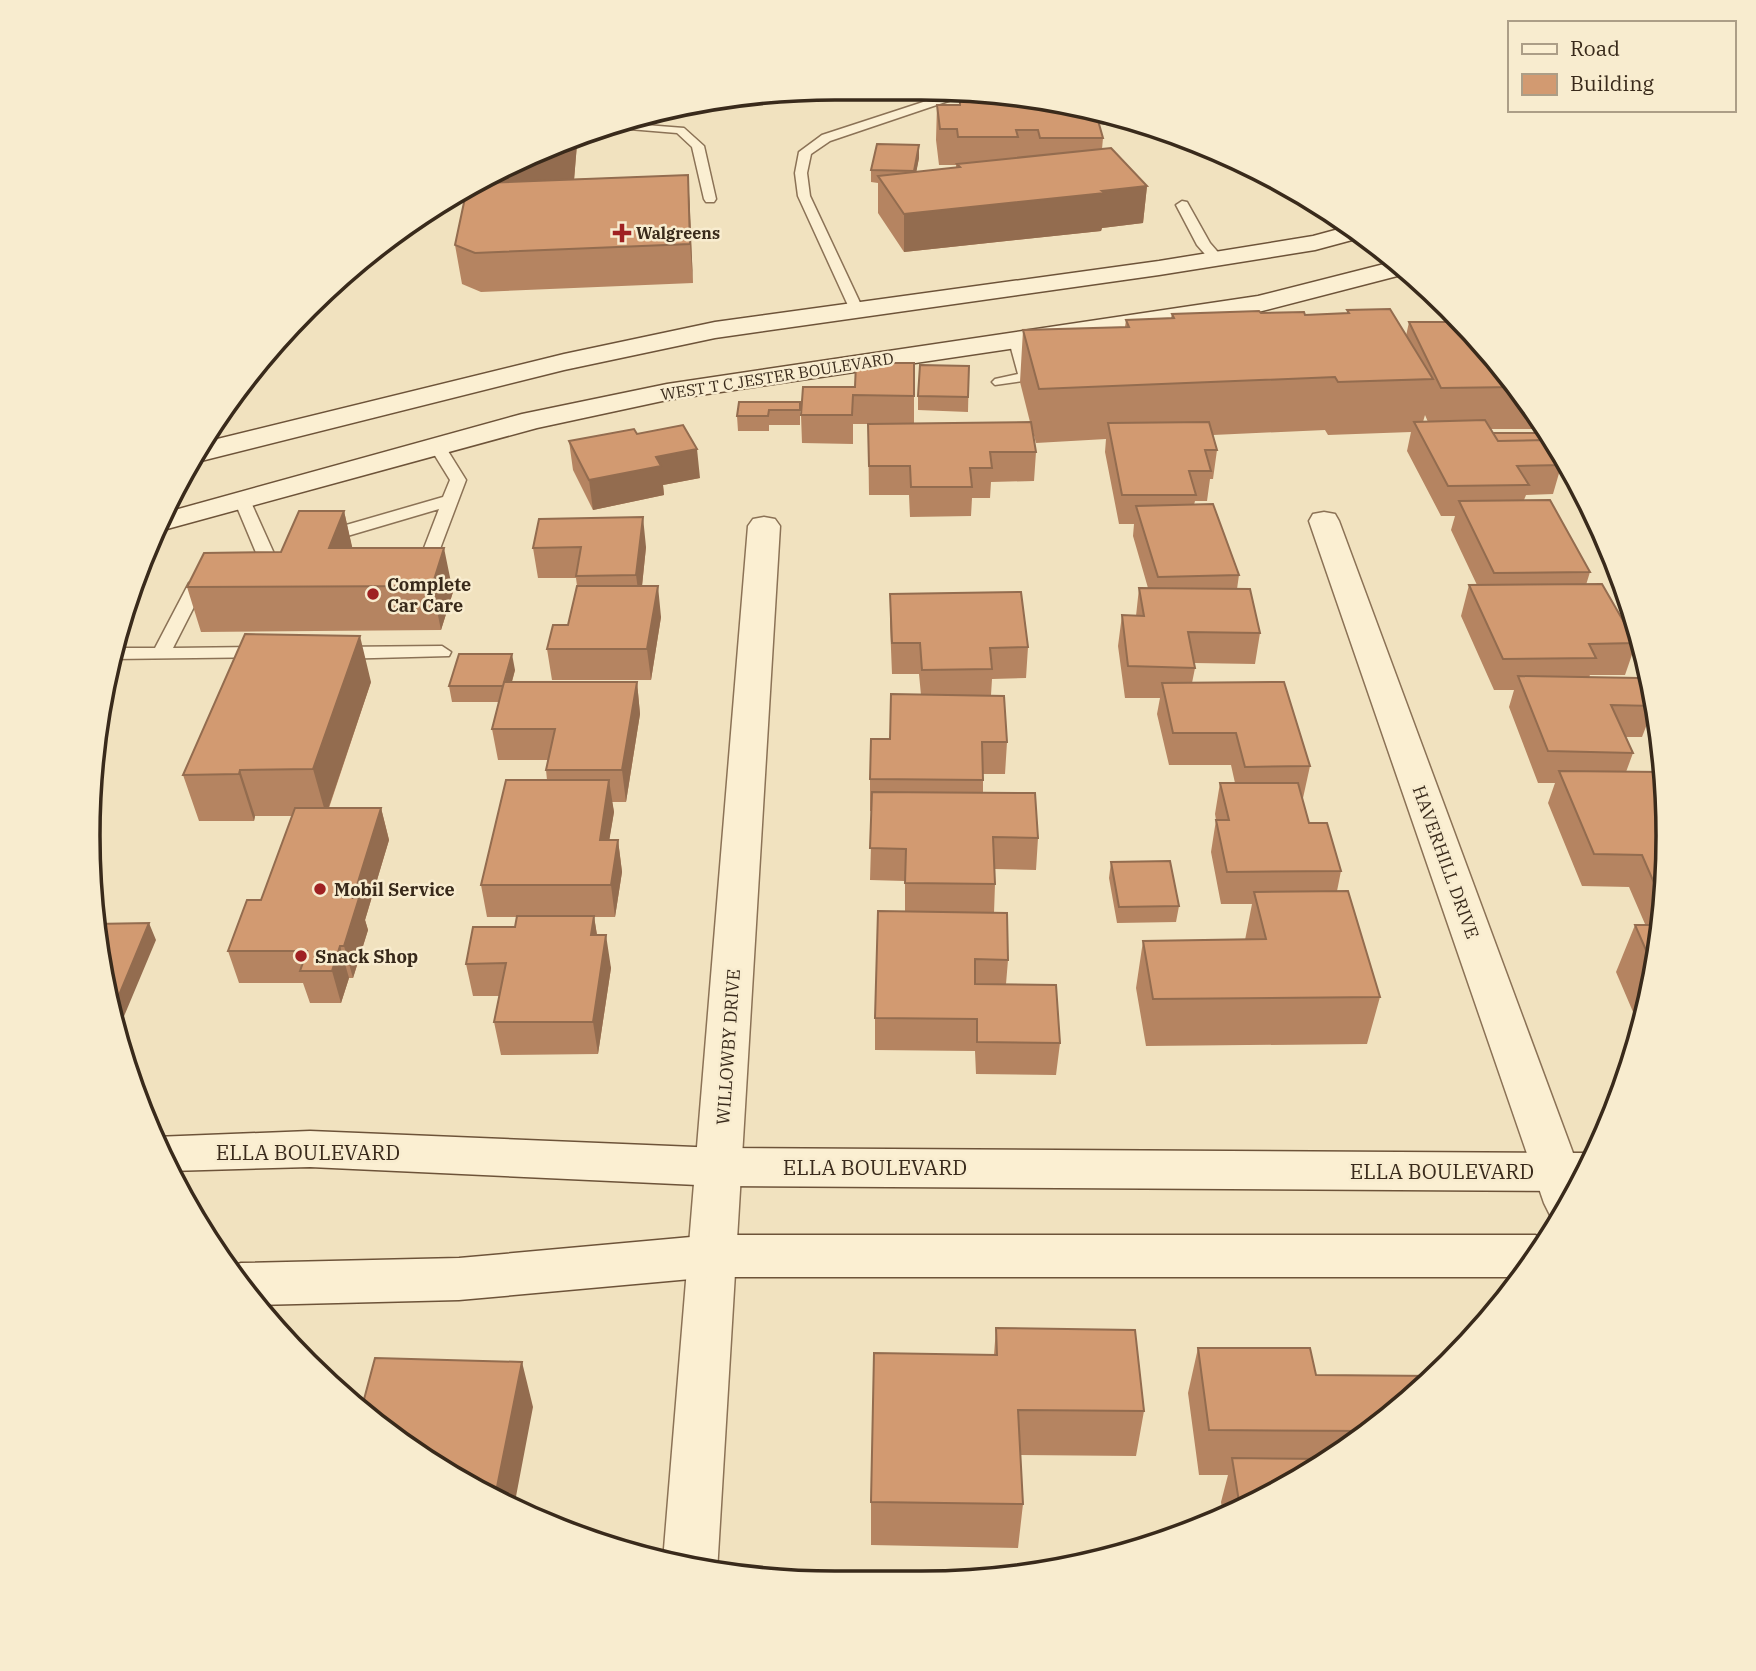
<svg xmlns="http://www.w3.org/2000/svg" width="1756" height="1671" font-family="'IBM Plex Serif',serif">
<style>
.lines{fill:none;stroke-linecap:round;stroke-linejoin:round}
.lane-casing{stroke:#8b7256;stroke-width:3}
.street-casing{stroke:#8b7256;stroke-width:3}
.secondary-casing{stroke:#6d5339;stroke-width:3}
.lane{fill:#fbefd2;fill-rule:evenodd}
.street{fill:#fbefd2;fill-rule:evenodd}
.secondary{fill:#fbefd2;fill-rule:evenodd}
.wall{fill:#b58461;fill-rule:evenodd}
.shaded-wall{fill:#936c4f}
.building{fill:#d29a71;stroke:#936c4f;stroke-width:2}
.poi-dot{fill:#9f2122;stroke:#f8eccf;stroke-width:2.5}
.labels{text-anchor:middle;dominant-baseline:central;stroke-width:5;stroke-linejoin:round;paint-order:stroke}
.far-poi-label{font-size:16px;font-weight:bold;fill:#392a1b;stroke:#f8eccf;text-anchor:start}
.far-street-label{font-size:16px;fill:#392a1b;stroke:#f8eccf}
.poi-label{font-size:18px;font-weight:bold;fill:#392a1b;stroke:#f8eccf;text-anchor:start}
.street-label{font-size:18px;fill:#392a1b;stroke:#f8eccf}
.near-street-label{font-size:21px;fill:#392a1b;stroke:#f8eccf}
.rim{fill:none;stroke:#392a1b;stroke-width:3.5}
</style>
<rect width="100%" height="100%" fill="#f1e2bf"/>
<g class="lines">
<g class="lane-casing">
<path id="lane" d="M963,89l15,2 -148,50 -19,13 -4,19 3,23 53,113 -2,3h-10l-53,-116 -3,-23 4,-21 23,-17z
M1072,113l37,5 6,3 -6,3 -41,-6 -2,-2z
M620,123l64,5 20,18 12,53 -2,3h-8l-2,-3 -12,-52 -15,-14 -72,-6z
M1182,201l5,1 23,41 13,15 -2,3h-10l-14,-16 -21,-40z
M1016,337l7,4 10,31 18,-1 2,3 -2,3 -56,8 -3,-3 3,-3 23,-5 -9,-33z
M437,441l6,2 23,37 -37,98h-12l-3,-4 25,-65 -112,33h-12l-3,-4 3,-4 128,-37 7,-17 -21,-34z
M242,495l8,5 31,69 7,5 -3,4 -11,1 -9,-5 -31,-74z
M212,577l9,5 -3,4 -16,5 -29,57 92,-1 7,2 2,4 -2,4 -160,2 3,-11h40l34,-65z
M442,646l9,6 -2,4 -113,3 -9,-6 9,-6z"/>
</g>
<g class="street-casing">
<path id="street" d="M1324,512l11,2 4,7 244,659 -25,39 -7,-2 -7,-14 -235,-682 4,-7z
M764,517l11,2 5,7 -63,1046 -28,-3 -26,-8 85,-1035 5,-7z"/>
</g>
<g class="secondary-casing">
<path id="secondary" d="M1350,226l17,10 -52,14 -156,25 -444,63 -151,32 -371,93 -5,-1 13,-19 363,-89 151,-32 444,-61 154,-25z
M1396,261l13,12 -151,39 -591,88 -130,28 -381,104 8,-19 358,-99 145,-30 591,-88z
M310,1131l409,17 869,5 7,3 -19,35 -857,-5 -409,-19 -140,4 -15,-34z
M713,1235h822l11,4 -23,38h-810l-254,23 -203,5 -27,-38 12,-4 218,-5z"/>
</g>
<use href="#lane" class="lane"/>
<use href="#street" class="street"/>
<use href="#secondary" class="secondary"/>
</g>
<path class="wall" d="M960,99l143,39 -1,11 45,37 -4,37 -41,5 -1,3 -197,21 -26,-39v-30l-7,-1v-12l48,-12 -3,14 40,-4v-3h-17l-3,-25 1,-35h22z
M576,136l1,8 -3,35 114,-4 5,108 -212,9 -19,-8 -7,-39 32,-62 -3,-1 65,-37z
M1347,310l59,26 3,-14 74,21 62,86h-54l2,4h55l16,23 -11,38 -27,1 -2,5 66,72 -4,13 50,58 -11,32h-35l-1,2 65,29 -12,31h-17l8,16 -7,19 41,113 -7,39h-15l-16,-37 -47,-1 -34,-83 7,-20h-17l-29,-76 5,-17h-20l-33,-74 8,-31h8l-26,-55 4,-14h-14l-34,-65 4,-19 -83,3 -3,-5 -112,5 4,15 -4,29h-3l-3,22h-12l-1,4 45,70 -2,14 23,44 -5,31 -61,-1 1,5 -3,15 118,83 -7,32h-1l7,25 32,48 -4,20 43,106 -13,47 -221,2 -10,-58 7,-47 102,-1 7,-36h-31l-10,-52 5,-32 -1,-6 5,-31h15l-4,-18h-62l-12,-51 3,-16h-35l-7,-52 4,-31 14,1 3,-28h9l-15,-52 1,-12h-15l-14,-72 1,-13 -70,4 -4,-15 4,24 -2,29 -43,1 -1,16h-18l-1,18 -61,1 -1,-22h-40l-1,-71h12h-27v20l-51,-1 -1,-28 2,-28 111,9v28l116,-2 -10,-40 3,-52 102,-3 1,-7 45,-2 1,-4 89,-1 44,2 42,-2zM1425,415l3,7h-5z
M969,366l-1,46 -50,-2v-14z
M800,402v23h-31v6h-31l-1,-15z
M637,434l63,44 -37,7 1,10 -71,15 -20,-40 -4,-29z
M344,511l8,37 101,44 -12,38 -240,2 -14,-45 94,-35z
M646,547l-4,39 19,31 -10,63h-99l-5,-31 21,-24 9,-39 -1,-8h-38l-5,-30z
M890,594l138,53 -2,31 -34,1 -1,16 16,47 -2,32h-22v19l55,45 -2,32 -41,-1v15l-1,29 14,47 -2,24 54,59 -4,32 -80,-1 -1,-23 -100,-1v-32l30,-107v-30l-35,-1 2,-69h-2v-32l51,-84 -2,-21h-27l-2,-50z
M515,670l-3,12h125l3,32 -14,88h-14l2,10 -5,28h9l4,32 -7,45h-21l3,18 14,33 -13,86 -97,1 -7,-33 6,-26h-27l-7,-32 49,-37 2,-10h-30l-6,-32 66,-105 -1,-10 2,-10h-50l-6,-31 7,-27h-47l-3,-16z
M371,682l-42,126h52l8,32 -24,80 3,10 -15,48h-4l-8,25h-31l-7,-20h-64l-11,-32 33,-51 32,-84h-38l-1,5h-55l-16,-46z
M1111,862l68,44 -3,16 -59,1 -8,-45z
M1635,925h25l-18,108 -26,-61z
M996,1328l148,83 -8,45 -116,-1 3,49 -5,44 -147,-3v-43l123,-147z
M1198,1348l118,27 97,23 -119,85 -71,33 -2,-14 7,-27h-29l-11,-82z"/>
<path class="shaded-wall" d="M576,136l1,8 -3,37 -72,8 -2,-16 49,-28z
M919,145v13l-5,26v-13z
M688,175l2,37 3,71 -3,-39z
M1147,186l-4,37 -41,5 -1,3 -197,21v-38z
M697,449l3,29 -37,7 1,10 -71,15 -4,-30 67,-23z
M344,511l10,44 -25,-7z
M643,517l3,30 -6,58 -4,-30z
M444,548l9,44 -12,38 -9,-44z
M658,586l3,31 -10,63 -4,-31z
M360,636l11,46 -45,133 -13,-46z
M512,654l3,16 -9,32 -2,-16z
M637,682l3,32 -14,88 -4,-32z
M240,770l15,46 -1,5 -15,-47z
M609,780l5,32 -10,60 -4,-32z
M381,808l8,32 -24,80 3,10 -15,48 -9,-32 9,-48z
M618,840l4,32 -7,45 -4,-32z
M594,916l5,32 -8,-13z
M149,923l7,17 -39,93 -5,-21z
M606,935l5,33 -13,86 -5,-32z
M340,946l9,32 -8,25 -9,-32z
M522,1362l11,45 -19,100 -19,-10z"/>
<path class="building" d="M960,99l76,1 59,10 8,28h-63l-2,-8h-22l2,7h-60l-1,-8h-17l-3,-24h23z
M877,144l42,1 -5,26 -43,-1z
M1111,148l36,38 -45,5 3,2 -201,21 -26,-38 82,-9 -3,-3z
M688,175l2,69 -215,9 -20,-8 11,-52 17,-10z
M1390,309l43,70 -95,3 -3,-5 -296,12 -16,-59 106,-3 -3,-7 48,-2 -2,-4 87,-3 2,2 43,-1 1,3 44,-2 -2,-3z
M1409,322h52l22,21 32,44 -74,1z
M856,363h58v33l-61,-1 -1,20h-51l2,-28h52z
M920,365l49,1 -1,31 -50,-1z
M739,402h61v8h-31l-1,6h-31z
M1485,420l13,21 48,-1 16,25 -45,1 12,19 -81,1 -34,-64z
M1031,422l5,30h-46l2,16h-22l2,19h-61l-1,-21h-41l-1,-42z
M1209,422l8,28h-12l6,21h-22l7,24h-74l-14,-72z
M683,425l14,24 -41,8 5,9 -72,14 -20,-39 65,-12 3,5z
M1493,433h55l13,19h-7l-8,-12 -48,1z
M1550,500l40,72 -96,1 -35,-72z
M1213,504l26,71 -81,2 -22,-71z
M299,511h45l-15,37h115l-12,38 -245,1 17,-34 77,-1z
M643,517l-7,58 -60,1 5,-29 -48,1 6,-29z
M1602,584l34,59 -47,1 7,14 -93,1 -34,-74z
M577,586h81l-11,63h-100l6,-24h15z
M1139,588l111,1 10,44 -72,-1 7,36 -67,-2 -6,-51 22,1z
M1021,592l7,55 -38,1 2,21 -70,1 -2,-27h-28l-2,-49z
M245,634l115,2 -47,133 -73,1 -1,4 -56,1z
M459,654h53l-9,32h-54z
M1518,676l121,2 15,28 -43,-1 22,48 -85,-2z
M504,682h133l-15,88h-76l9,-41h-63z
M1284,682l26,84 -65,1 -9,-34h-63l-11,-50z
M891,694l113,2 3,46h-25l1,38 -113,-1 1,-40h19z
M1559,771l104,1 4,113 -1,7h-8l-16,-37 -48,-1z
M506,780h103l-9,60h18l-7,45h-130z
M1220,783h78l11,40h18l14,48 -114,1 -11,-52h13z
M872,792l163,1 3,45 -45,-1 2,47 -90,-1 1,-34 -36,-1z
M295,808h86l-28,90h6l-15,48h-4l-8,25h-32l7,-20h-79l19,-51h14z
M1170,861l9,45 -60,1 -8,-45z
M1348,891l32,106 -227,2 -10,-58 123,-2 -12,-47z
M878,911l129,2 1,47 -33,-1v25l81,1 4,58 -83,-1v-23l-102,-1z
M517,916h77l-3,19h15l-13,87h-99l12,-59 -40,1 7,-37h42z
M149,923l-37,89 -18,-79v-9z
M1635,925h25l-7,41z
M996,1328l139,2 9,81 -126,-1 5,94 -152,-2 3,-149 123,2z
M1198,1348h112l6,27 118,1 -21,22 -46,33 -158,-1z
M375,1358l147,4 -27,135 -75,-40 -58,-50z
M1232,1458l96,1 -34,24 -54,25z"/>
<g class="poi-dot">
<path d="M618.5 222.5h7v7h7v7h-7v7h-7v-7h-7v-7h7z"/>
<circle cx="373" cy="594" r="7"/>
<circle cx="320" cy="889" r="7"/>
<circle cx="301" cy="956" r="7"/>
</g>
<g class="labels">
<g class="far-poi-label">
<text x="636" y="233">Walgreens</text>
</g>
<g class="far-street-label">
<text transform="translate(777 376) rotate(-9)">WEST T C JESTER BOULEVARD</text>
</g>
<g class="poi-label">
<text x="387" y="584">Complete<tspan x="387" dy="21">Car Care</tspan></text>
<text x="334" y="889">Mobil Service</text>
<text x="315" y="956">Snack Shop</text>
</g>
<g class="street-label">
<text transform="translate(1446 862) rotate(70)">HAVERHILL DRIVE</text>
<text transform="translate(728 1047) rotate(-86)">WILLOWBY DRIVE</text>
</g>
<g class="near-street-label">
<text x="308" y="1152">ELLA BOULEVARD</text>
<text x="875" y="1167">ELLA BOULEVARD</text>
<text x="1442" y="1171">ELLA BOULEVARD</text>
</g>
</g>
<path d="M0 0H1756V1671H0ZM835 100H921A735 735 0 0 1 1656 835V836A735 735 0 0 1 921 1571H835A735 735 0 0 1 100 836V835A735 735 0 0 1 835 100Z" fill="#f8eccf" fill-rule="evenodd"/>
<path class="rim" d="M835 100H921A735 735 0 0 1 1656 835V836A735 735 0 0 1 921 1571H835A735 735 0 0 1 100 836V835A735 735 0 0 1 835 100Z"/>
<rect x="1508" y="21" width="228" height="91" fill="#f8eccf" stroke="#ac9e87" stroke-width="2"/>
<rect x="1522" y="44" width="35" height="10" fill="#fbefd2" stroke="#ac9e87" stroke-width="2"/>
<text x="1570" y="56" font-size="21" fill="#392a1b">Road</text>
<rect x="1522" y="74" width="35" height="21" fill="#d29a71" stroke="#ac9e87" stroke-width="2"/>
<text x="1570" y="91" font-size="21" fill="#392a1b">Building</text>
</svg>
